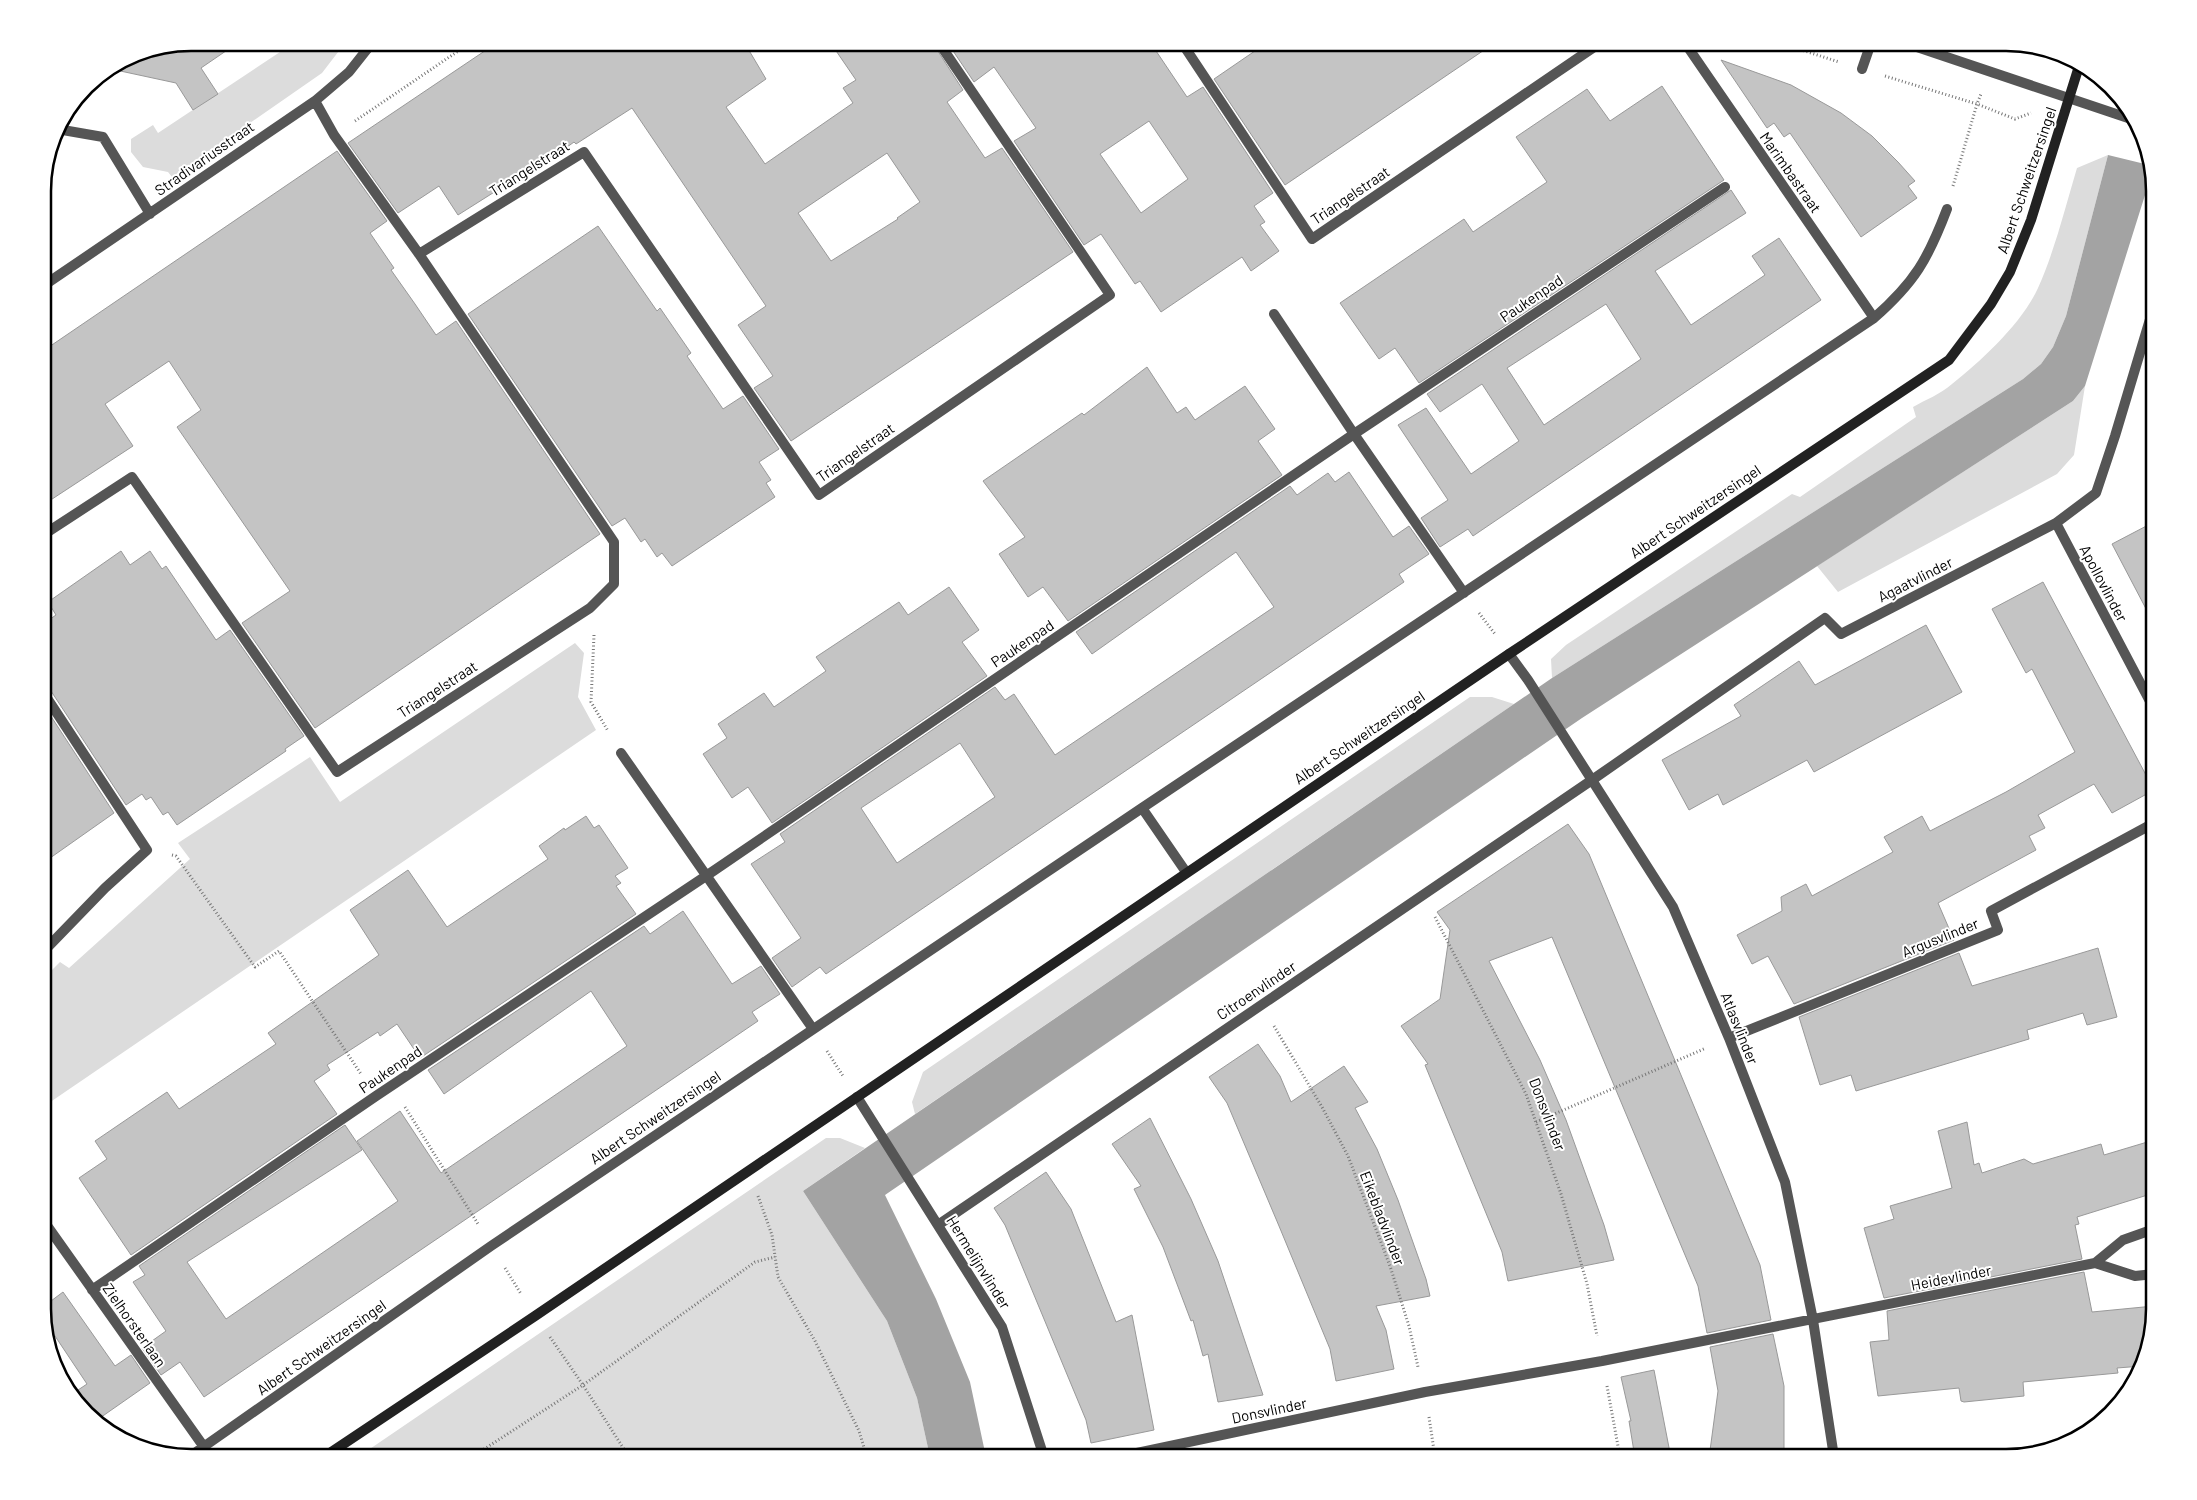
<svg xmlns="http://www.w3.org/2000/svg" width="2197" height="1500" font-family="Barlow,sans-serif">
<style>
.green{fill:#dcdcdc}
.water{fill:#a3a3a3}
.building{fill:#c4c4c4;stroke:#999;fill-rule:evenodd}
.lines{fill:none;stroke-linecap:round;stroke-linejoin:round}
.path{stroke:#777;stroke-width:3;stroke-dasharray:1 2.5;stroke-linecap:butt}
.street{stroke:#555;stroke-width:10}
.secondary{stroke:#222;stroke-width:10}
.labels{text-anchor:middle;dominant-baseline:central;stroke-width:4;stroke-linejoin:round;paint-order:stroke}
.street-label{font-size:15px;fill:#000;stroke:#fff}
.rim{fill:none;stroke:#000;stroke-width:2.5}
</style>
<rect width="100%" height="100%" fill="#fff"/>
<path class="green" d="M287,43h58l-23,30 -150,104 -4,-5 -25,-5 -12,-15v-13l22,-14 5,8 128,-85z
M2108,155l-42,161 -13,31 -12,17 -18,15 -471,299 -1,-19 15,-14 226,-151 8,3 116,-80 -3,-10c12,-7 28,-13 39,-23 30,-24 70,-61 86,-96 17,-38 27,-80 39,-120z
M2085,386l-11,69 -17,19 -219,118 -21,-26 256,-165z
M575,643l9,10 -6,44 18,33 -553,377v-128l17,-17 9,6 121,-109 -12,-16 132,-86 30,45z
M1470,697h22l22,7 -599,410 -3,-12 11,-30z
M826,1138h14l25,10 -62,43 84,130 30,77 13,59h-572z"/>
<path class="water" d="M2108,155l41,10 2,11 -66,210 -12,15 -491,317 -697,477 51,104 34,83 16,75h-56l-13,-59 -30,-77 -84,-130 749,-513 471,-299 18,-15 12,-17 13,-31z"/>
<path class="building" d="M191,42h48l-38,26 17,26 -25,16 -17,-27 -65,-14 23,-15z
M498,42h246l22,37 -40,28 39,57 88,-61 -10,-15 13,-8 -26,-38h102l31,48 -16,12 38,56 17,-10 71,104 -282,189 -37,-53 19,-12 -35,-51 28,-19 -134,-198 -56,36 -2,-2 -56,41 -3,-4 -57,36 -19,-29 -41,27 -50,-70zM887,153l33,49 -23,16 1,1 -67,42 -33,-48z
M947,42h203l37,55 16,-10 70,106 -19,13 11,16 -5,3 19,26 -28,20 -9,-14 -81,55 -21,-31 -5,3 -34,-50 -17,11 -70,-104 22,-13 -42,-61 -20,15zM1149,121l39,58 -47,34 -41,-59z
M1268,42h228l-211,143 -71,-106z
M1721,60l70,25 50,28 31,23 26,26 17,19 -7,5 9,12 -56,39 -71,-104 -6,4 -10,-14 -7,5z
M1662,86l62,94 -305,203 -24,-35 -16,11 -39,-56 124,-84 9,13 74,-50 -31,-45 71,-48 23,32z
M337,151l50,70 -17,12 24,35 -3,2 24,34 21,31 20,-14 144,213 -285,194 -73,-105 48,-32 -113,-164 24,-17 -32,-49 -64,43 28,42 -90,59v-154z
M1731,190l15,23 -91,58 36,54 74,-50 -13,-19 27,-18 42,62 -348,236 -5,-7 -28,18 -19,-29 27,-18 -50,-75 28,-17 45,66 48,-33 -37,-57 -42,28 -13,-18zM1606,304l35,55 -97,66 -37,-57z
M598,226l59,85 3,-3 31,45 -4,3 36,53 20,-13 36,53 -20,13 12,18 -5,3 9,14 -103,69 -10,-13 -5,4 -12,-18 -4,3 -16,-24 -13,8 -144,-212z
M1147,367l30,46 9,-6 9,13 50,-34 30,43 -17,12 24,34 -214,146 -25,-34 -15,10 -29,-43 26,-17 -42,-56 99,-68 2,2z
M1349,472l44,65 16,-11 20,28 -30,20 5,8 -578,392 -6,-7 -28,20 -20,-29 29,-20 -50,-74 34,-22 -5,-8 215,-147 10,13 9,-6 41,61 219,-148 -38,-55 -144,102 -16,-22 214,-146 7,9 31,-22 7,9zM960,743l35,54 -98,66 -36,-55z
M2154,522v102l-42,-80z
M121,551l9,14 20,-14 12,18 4,-3 50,74 14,-10 74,106 -19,13 1,2 -109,74 -9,-13 -5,3 -12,-18 -5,3 -4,-6 -16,11 -77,-117 -6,-3v-61l13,-9 -8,-13z
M2043,582l111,208 -42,23 -18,-29 -56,31 7,13 -16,8 7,14 -98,53 16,37 -160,64 -26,-48 -16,8 -15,-29 45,-24 -1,-14 25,-13 6,12 81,-44 -9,-15 38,-21 8,15 76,-39 69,-40 -43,-83 -6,4 -34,-64z
M949,587l30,43 -17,12 25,34 -215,147 -24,-36 -16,11 -29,-44 24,-16 -9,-14 46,-31 10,14 52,-36 -10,-14 83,-55 9,13z
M1926,625l36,67 -148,80 -7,-12 -84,45 -5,-11 -29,16 -27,-50 79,-44 -7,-11 65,-44 16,24z
M43,704l71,109 -71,50z
M586,816l8,12 5,-3 29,43 -13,8 6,7 -5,3 20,28 -216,144 -23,-34 -17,12 -2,-4 -51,33 3,5 -16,11 23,33 -206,141 -52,-77 28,-19 -12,-18 72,-49 12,17 97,-65 -8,-11 111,-78 -29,-45 58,-40 39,57 101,-68 -9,-13 25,-18 1,2z
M1568,824l21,30 171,411 11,55 -64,13 -9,-47 -146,-349 -63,24 51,99 26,60 38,105 10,35 -106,21 -6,-29 -77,-187 3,-1 -27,-38 39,-27 10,-69 -13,-18z
M683,911l49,73 29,-18 19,28 -28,18 6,9 -554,376 -24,-35 -19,13 -19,-27 24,-17 -33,-49 12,-7 -6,-9 206,-141 17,25 -175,112 39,57 172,-118 -41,-60 43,-30 41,62 186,-127 -36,-55 -147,103 -16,-24 216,-144 6,8z
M2098,948l19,69 -30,8 -4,-12 -56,17 2,9 -173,52 -5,-16 -31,10 -21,-68 160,-64 13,33z
M1258,1044l22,32 11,26 53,-36 24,36 -13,6 22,41 21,51 28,79 4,17 -54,10 10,24 8,39 -58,12 -6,-32 -51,-123 -52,-123 -18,-26z
M1150,1118l41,81 27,62 45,134 -45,7 -10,-48 -5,2 -10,-36 -2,1 -28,-74 -29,-58 7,-3 -29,-42z
M1967,1122l7,43 5,-2 3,10 42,-14 9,5 68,-20 3,11 50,-15v53l-77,24 2,7 -4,1 7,34 -198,39 -20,-70 30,-9 -4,-13 62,-18 -14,-57z
M1046,1172l25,37 45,113 16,-7 22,115 -63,13 -5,-23 -20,-48 -61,-147 -11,-17z
M2084,1272l8,40 62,-6 -7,50 -5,10 -25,2 1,5 -95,9 1,14 -60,6 -3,-1 -2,-13 -81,8 -8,-54 19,-2 -2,-29z
M63,1292l52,74 16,-11 19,28 -53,37 -25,-26 15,-10 -44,-66v-11z
M1773,1334l11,52v72h-75l9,-67 -8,-44z
M1654,1370l17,88h-36l-6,-37h2l-10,-44z"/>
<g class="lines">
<path class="path" d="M1780,43l59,19
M2000,50l3,-7
M1885,76l92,28 38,15 16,-6
M355,121l115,-78
M1953,186l24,-82 4,-10
M1479,613l16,21
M594,635l-3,67 17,29
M172,855l4,1 79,111 24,-16 82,123
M1435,917l91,177 35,100 26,90 10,52
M1274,1026l48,81 26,49 42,110 19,60 9,41
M827,1051l16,25
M405,1107l73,117
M1536,1122l170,-74
M758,1196l14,39 6,42 37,64 44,90 8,26
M505,1268l16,26
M550,1337l33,48 46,72
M1607,1386l13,71
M1429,1417l6,40
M472,1457l111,-72 172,-123 20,-5"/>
<path class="street" d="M1182,43l130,196 288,-196
M1685,43l189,275
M1905,43l229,77
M1862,69l9,-26
M315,101l19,34 85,119
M57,129l46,8 47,77
M43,286l272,-185 34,-29 23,-29
M1274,314l80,120 110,159
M2056,523l98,186
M43,535l89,-58 205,295 253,-164 24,-24v-42l-195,-288 165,-102 235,343 291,-200 -171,-252
M1509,654l19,26 145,227 56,131 56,144 28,138 21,137
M43,692l104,158 -42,38 -62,64
M621,753l192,276
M1142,808l44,64
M1729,1038l269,-108 -7,-19 163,-88
M857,1097l145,230 42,130
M43,1220l161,227
M938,1225l654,-445 233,-162 16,16 215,-111 40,-30 19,-57 39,-130
M2095,1263l28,-23 31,-11
M92,1290l284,-194 330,-220 648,-442 371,-247
M189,1457l302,-211 651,-438 732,-490c41,-36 54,-59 73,-109
M1118,1457l307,-65 177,-31 493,-98 40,13 19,-2"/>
<path class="secondary" d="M324,1457l211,-141 974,-662 440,-294 42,-56 19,-32 21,-52 49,-157"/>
</g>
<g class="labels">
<g class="street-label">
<text transform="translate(204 158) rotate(-35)">Stradivariusstraat</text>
<text transform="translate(529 168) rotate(-32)">Triangelstraat</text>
<text transform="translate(1791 172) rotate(55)">Marimbastraat</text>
<text transform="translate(2026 180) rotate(-71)">Albert Schweitzersingel</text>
<text transform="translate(1350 195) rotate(-34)">Triangelstraat</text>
<text transform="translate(1531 298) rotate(-34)">Paukenpad</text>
<text transform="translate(855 452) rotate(-35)">Triangelstraat</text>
<text transform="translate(1695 511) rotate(-34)">Albert Schweitzersingel</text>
<text transform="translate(1915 579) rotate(-27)">Agaatvlinder</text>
<text transform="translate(2104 583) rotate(62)">Apollovlinder</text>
<text transform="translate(1022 643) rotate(-34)">Paukenpad</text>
<text transform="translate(437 689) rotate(-33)">Triangelstraat</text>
<text transform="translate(1359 737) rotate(-34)">Albert Schweitzersingel</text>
<text transform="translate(1940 937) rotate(-22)">Argusvlinder</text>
<text transform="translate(1256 990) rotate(-34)">Citroenvlinder</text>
<text transform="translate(1740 1028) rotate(68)">Atlasvlinder</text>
<text transform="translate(390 1069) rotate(-34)">Paukenpad</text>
<text transform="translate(1548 1114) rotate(69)">Donsvlinder</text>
<text transform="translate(655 1117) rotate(-34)">Albert Schweitzersingel</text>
<text transform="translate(1383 1218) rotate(69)">Eikebladvlinder</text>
<text transform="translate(979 1262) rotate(58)">Hermelijnvlinder</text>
<text transform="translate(1951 1277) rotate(-11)">Heidevlinder</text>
<text transform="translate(135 1325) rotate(55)">Zielhorsterlaan</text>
<text transform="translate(321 1347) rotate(-35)">Albert Schweitzersingel</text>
<text transform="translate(1269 1410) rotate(-12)">Donsvlinder</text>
</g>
</g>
<path d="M0 0H2197V1500H0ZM191 51H2006A140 140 0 0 1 2146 191V1309A140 140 0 0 1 2006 1449H191A140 140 0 0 1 51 1309V191A140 140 0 0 1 191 51Z" fill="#fff" fill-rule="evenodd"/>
<path class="rim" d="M191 51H2006A140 140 0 0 1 2146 191V1309A140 140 0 0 1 2006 1449H191A140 140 0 0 1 51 1309V191A140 140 0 0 1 191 51Z"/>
</svg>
